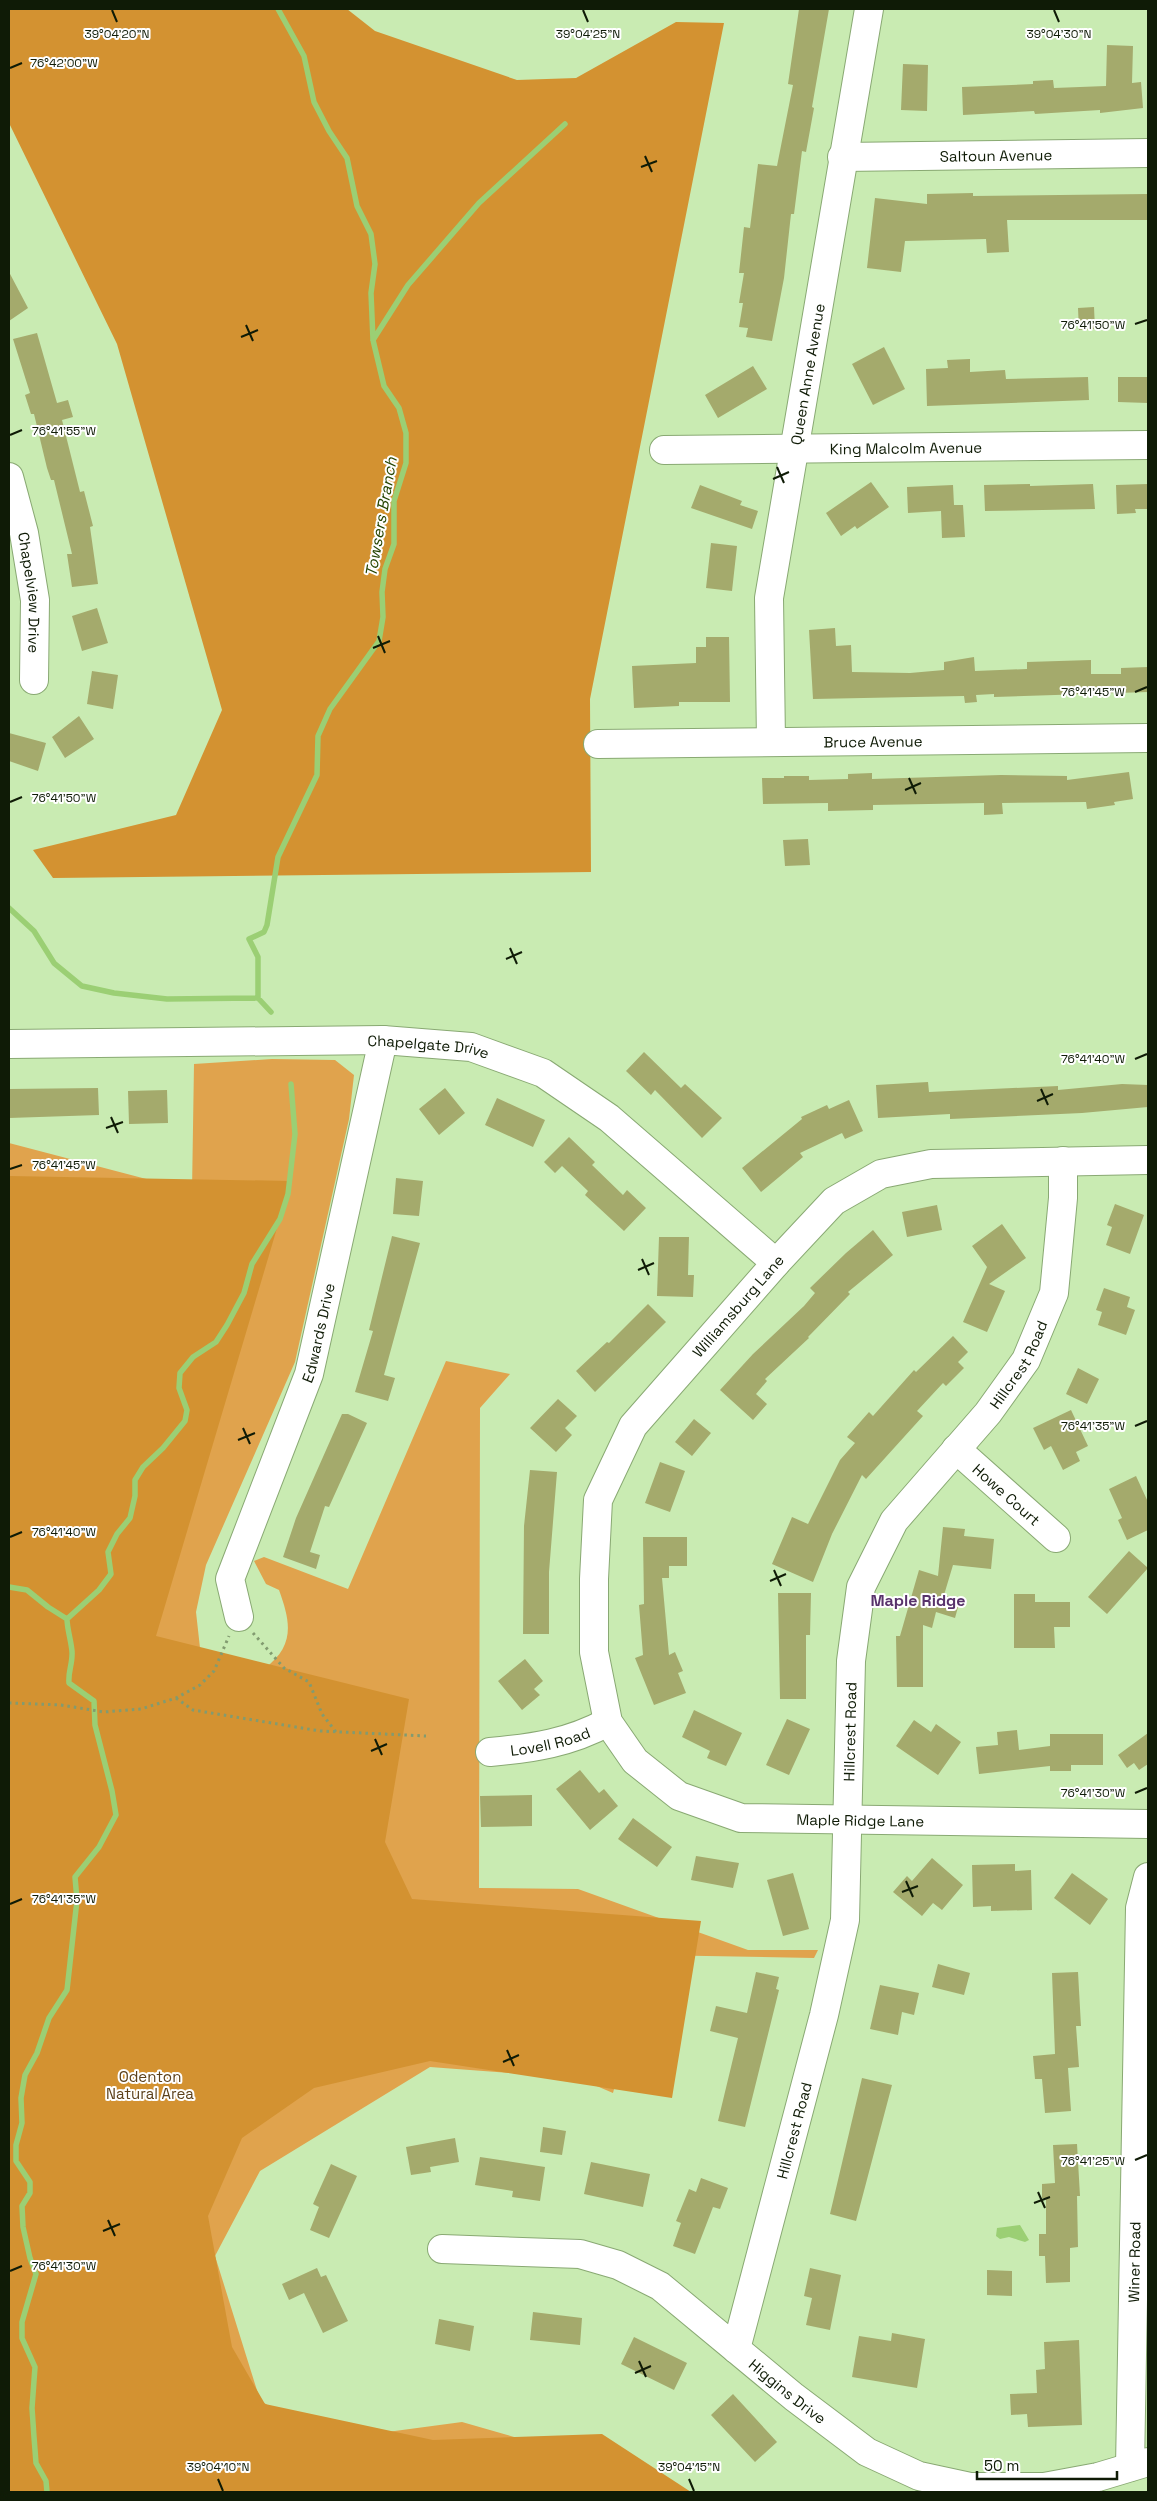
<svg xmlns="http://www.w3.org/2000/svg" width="1157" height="2501" font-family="'Space Grotesk',sans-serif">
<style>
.green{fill:#e0a34d}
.forest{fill:#d39231}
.water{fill:#9bcf74}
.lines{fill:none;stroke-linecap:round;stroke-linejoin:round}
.stream{stroke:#9bcf74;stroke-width:5.5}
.building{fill:#a4aa6c}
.minor-casing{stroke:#89a973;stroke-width:30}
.path{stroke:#829b70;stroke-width:3;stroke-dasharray:2.5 4;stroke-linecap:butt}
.minor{stroke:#fff;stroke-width:28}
.ticks{fill:none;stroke:#0f1b06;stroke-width:2}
.labels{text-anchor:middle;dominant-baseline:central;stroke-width:4;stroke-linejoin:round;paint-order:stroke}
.street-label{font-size:15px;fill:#0f1b06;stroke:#fff}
.park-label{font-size:15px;fill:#5d411b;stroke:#fff}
.water-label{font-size:16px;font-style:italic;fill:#254401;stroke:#fff}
.neighbourhood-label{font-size:16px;font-weight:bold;fill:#58336b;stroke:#fff}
.ticks-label{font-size:12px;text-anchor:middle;fill:#0f1b06;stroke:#fff;stroke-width:4;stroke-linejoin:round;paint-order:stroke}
</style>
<rect width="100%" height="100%" fill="#c9ebb2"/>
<path class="green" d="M272,1059l63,1 19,15 -5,44 -54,243 -89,203 -10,47 4,36 64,21c31,-23 27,-46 15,-79l-13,-6 -12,-23 10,-4 84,32 98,-228 64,13 -30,34 -1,480 99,1 170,61h70l-4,8 -165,-3 -36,138 -35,-15 -148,-11 -170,104 -45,85 45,144 60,41 142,-19 194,56 -647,14v-1349l183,48 2,-127z"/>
<path class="forest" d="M9,9h338l28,22 142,49 59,-2 100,-56 48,1 -134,676 1,173 -538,6 -20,-28 143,-35 46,-105 -105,-366 -108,-221z
M9,1176l282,5 -135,455 253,63 -24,143 27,57 289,22 -29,177 -242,-37 -116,27 -72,50 -34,78 24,131 33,57 168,36 169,-6 89,58h-682z"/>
<path class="water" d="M1020,2225l9,15 -4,2 -16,-5 -9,2 -4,-3 1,-8z"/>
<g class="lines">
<path class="stream" d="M373,340l35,-55 71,-82 86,-79
M9,908l25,23 20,32 28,23 32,7 53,6 91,-1
M271,1012l-13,-14v-41l-9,-18 15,-7 3,-7 11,-68 39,-82 1,-39 12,-27 49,-68 4,-24 -1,-25 3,-23 9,-25v-43l12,-38v-30l-7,-25 -15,-22 -11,-46 -2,-47 4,-29 -4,-30 -14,-28 -10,-48 -18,-27 -15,-29 -10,-46 -26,-47
M9,1587l18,3 21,17 19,12
M47,2492l-1,-11 -10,-18 -2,-26 -2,-29 3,-41 -13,-29v-16l14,-48 -6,-16 -7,-31 -1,-21 8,-13v-11l-14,-21v-16l6,-22 -1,-25 4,-23 12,-22 12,-35 18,-28 10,-90 -2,-23 24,-30 17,-32 -4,-24 -17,-66 -1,-24 -25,-18c-1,-11 3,-18 3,-28 1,-8 -5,-25 -5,-36l32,-29 12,-16 -3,-22 9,-18 13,-16 5,-22v-16l8,-13 20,-19 22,-27 2,-11 -8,-22 1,-15 13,-16 23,-15 11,-17 17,-32 8,-29 28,-45 8,-25 7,-60 -4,-50"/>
</g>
<path class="building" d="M799,9h30l-17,98 2,1 -8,44 -4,-1 -8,63h-3l-7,64 -12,63 -26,-4 2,-9 -9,-1 4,-24h-4l5,-30h-5l5,-46 6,1 8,-64 19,2 16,-81 -5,-1z
M1107,45l26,1 -1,37 9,-1 2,26 -43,5v-3l-65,4 -1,-3 -71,4 -1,-28 71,-3v-3l20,-1 1,8 52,-2z
M903,64l25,1 -1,46 -26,-1z
M973,193v3l175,-2v26h-141l2,32 -22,1 -1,-14 -81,2 -4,31 -34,-4 8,-70 52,6v-10z
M9,272l19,36 -19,13z
M1094,307l1,22 -16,1 -1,-22z
M37,333l20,70 11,-3 5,17 -11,3 18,72 4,-1 9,35 -3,1 8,57 -26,3 -5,-33h5l-18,-74h-3l-4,-12 -13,-54h-3l-6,-19 5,-2 -17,-54z
M884,347l21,42 -32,16 -21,-41z
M970,359v13l35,-2 1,9 82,-2 1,23 -162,6 -1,-37 22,-1 -1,-8z
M753,366l14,23 -49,29 -13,-23z
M1118,377h30v26l-30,-1z
M871,482l18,25 -32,22 -2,-3 -14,10 -15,-23z
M1030,484v2l63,-2 2,25 -110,2 -1,-26z
M1148,484v25h-13l1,4 -19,1 -1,-29z
M700,485l42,16 -2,4 18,6 -6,18 -61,-21z
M953,485l1,20h9l2,32 -23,1 -1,-27 -33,2 -1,-26z
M711,543l26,3 -5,45 -26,-3z
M97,608l11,35 -26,8 -10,-35z
M835,628l1,18 15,-1 1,27 58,1 34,-3v-8l30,-5 1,14 52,-2v-7l64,-2v14h30v-6l27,-1v25l-154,5v-3l-18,1 1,7 -12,1 -1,-7 -151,3 -4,-69z
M706,637h23l1,65h-51v4l-45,2 -2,-42 64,-3v-16h10z
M92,671l26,4 -5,34 -26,-5z
M79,716l15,23 -29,19 -13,-21z
M9,733l37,10 -8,28 -29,-10z
M1129,772l4,27 -19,3 1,3 -28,4 -1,-7 -84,1 1,11 -19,1v-12l-111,2v5l-45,1v-8l-65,1 -1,-26h22v-2h25v4l39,-1v-5l24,-1v6l129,-4 66,1v4z
M808,839l2,26 -25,1 -2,-26z
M644,1052l37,36 4,-4 37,34 -20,20 -47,-48 -4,5 -25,-24z
M928,1082l1,10 129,-6v4l64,-6 26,1v22l-66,6 -132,6v-5l-72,4 -2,-33z
M98,1088l1,27 -90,3v-29z
M445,1088l20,25 -26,22 -20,-26z
M167,1090l1,33 -39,1 -1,-33z
M497,1098l48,22 -12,27 -48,-22z
M849,1100l14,31 -18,8 -3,-6 -42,20 3,4 -42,35 -19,-24 60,-49 -1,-2 26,-12 2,4z
M569,1137l26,25 -3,3 31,30 4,-5 19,18 -22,23 -39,-36 3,-4 -26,-25 -7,7 -11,-11z
M396,1178l27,3 -4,35 -26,-2z
M1115,1204l29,11 -14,39 -24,-9 6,-18 -5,-2z
M937,1205l5,25 -35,7 -5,-25z
M1002,1224l24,34 -37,26 16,7 -18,41 -24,-10 24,-55 -15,-21z
M873,1230l20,25 -45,37 2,2 -42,43 1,1 -44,41 2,2 -11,13 11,10 -14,16 -33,-30 33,-36 51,-48 11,-13 -5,-5 36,-35z
M392,1236l28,7 -36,132 11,3 -7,23 -33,-9 18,-61 -4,-1z
M659,1237h30l-1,38h6l-1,22 -36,-1z
M1104,1288l26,9 -3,10 8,3 -9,25 -28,-10 4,-13 -6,-2z
M648,1304l18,18 -71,70 -19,-21 31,-29 2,1z
M953,1336l15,16 -10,10 6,6 -18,18 -3,-3 -26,28 6,5 -57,63 -4,-4 -30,59 -19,48 -41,-18 20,-47 16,7 32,-64 15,-17 -8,-6 22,-25 4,4 41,-46 2,2z
M1078,1368l21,11 -12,25 -21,-10z
M558,1399l19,17 -12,12 7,7 -16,17 -26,-24z
M1071,1410l17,36 -12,6 4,9 -17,9 -12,-24 -7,4 -11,-22z
M342,1414h6l19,9 -38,84 -4,-1 -15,46 10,3 -4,14 -33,-12 13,-39z
M694,1419l17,14 -19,23 -17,-14z
M660,1462l25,9 -15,41 -25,-9z
M530,1470l27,2 -8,100v62h-26l1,-108z
M1136,1476l12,26v28l-21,10 -9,-20 4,-2 -13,-29z
M943,1527l22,2 -1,7 30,3 -3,30 -38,-4 -9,30 16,5 -5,18 -19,-6 -4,16 -9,-3v62h-26l-1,-51h4l19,-66 19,6z
M643,1537h44v29h-18v12h-7l7,77 6,-3 8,19 -5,2 8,20 -32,12 -19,-47 8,-3 -4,-50 5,-1z
M1129,1551l19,17 -41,46 -19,-17z
M778,1593h33l-1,42h-4v64h-26z
M1014,1594h21v8h35v25h-16l1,21h-41z
M525,1659l18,22 -9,8 6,6 -18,15 -24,-29z
M694,1710l48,23 -16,33 -19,-8 3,-7 -28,-14z
M787,1719l23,10 -21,46 -23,-10z
M914,1720l17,12 5,-8 25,18 -23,33 -42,-29z
M1017,1730l2,20 31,-4v-12h53v31h-32v6h-21v-5l-71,8 -3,-27 22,-2 -1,-13z
M1148,1733v31l-9,6 -5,-7 -7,5 -9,-13z
M580,1770l19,23 5,-4 14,17 -28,24 -34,-41z
M532,1795v31l-51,1 -1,-31z
M633,1818l39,29 -15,20 -39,-28z
M696,1856l43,7 -6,25 -42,-8z
M932,1858l31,27 -21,25 -9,-7 -11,13 -29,-24 14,-16 5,5z
M1015,1864v7l16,-1 1,40 -41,1v-5l-18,1 -1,-42z
M793,1873l16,56 -26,7 -16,-56z
M1072,1873l36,26 -18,26 -36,-27z
M938,1964l32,9 -6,22 -32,-8z
M756,1972l23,5 -3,12 3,1 -34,137 -27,-6 20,-83 -28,-7 6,-25 31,7z
M1078,1972l3,54h-5l3,41 -11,1 3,43 -26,2 -3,-34h-7l-2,-23 22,-2 -3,-81z
M880,1985l39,8 -5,22 -12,-3 -4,23 -28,-6z
M862,2078l30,7 -36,136 -26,-7z
M543,2127l23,4 -4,24 -22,-3z
M455,2138l4,24 -29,5 1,5 -20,3 -5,-28z
M1077,2144l3,52h-3l1,51 -8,1v34l-24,1 -1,-27h-6v-22h7v-36h-4v-14l13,-1 -2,-38z
M480,2157l65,10 -5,34 -28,-4 1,-6 -38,-6z
M591,2162l59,12 -7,33 -59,-13z
M331,2164l26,12 -28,62 -19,-8 9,-23 -6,-3z
M701,2178l27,10 -8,21 -7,-2 -18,47 -22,-8 8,-23 -5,-2 13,-32 7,3z
M317,2268l4,9 5,-2 22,46 -25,12 -19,-40 -15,7 -7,-16z
M810,2268l31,7 -11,55 -24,-5 6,-27 -8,-2z
M987,2270l25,1v25l-25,-1z
M533,2312l49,6 -2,27 -50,-5z
M439,2319l35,7 -4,25 -35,-7z
M892,2333l33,6 -8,49 -65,-11 7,-41 32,5z
M634,2337l53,26 -13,27 -53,-26z
M1079,2340l3,85 -54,2 -1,-13 -16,1 -1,-21 27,-1 -1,-23 9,-1 -1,-27z
M733,2394l44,48 -22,20 -44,-47z"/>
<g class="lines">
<g class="minor-casing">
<g id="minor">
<path id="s1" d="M842,157l306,-4"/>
<path id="s2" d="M664,450l484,-5"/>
<path id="s3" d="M9,477l15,56 11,67 -1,80"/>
<path id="s4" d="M771,742l-2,-144 100,-589"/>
<path id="s5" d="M598,744l550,-6"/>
<path id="s6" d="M9,1044l374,-4 88,7 72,26 66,45 167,145"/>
<path id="s7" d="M1148,1160l-217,4 -50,10 -47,27 -58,62 -143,163 -35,74 -4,79v73l14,70 27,39 44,35 62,22 407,6"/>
<path id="s8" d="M956,1449l100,89"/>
<path id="s9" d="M239,1617l-9,-38 79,-205 74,-334"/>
<path id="s10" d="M490,1752c44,-4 79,-9 118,-30"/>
<path id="s11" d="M442,2249l138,5 38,11 42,21 134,111 73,55 52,24 51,11h74l54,-10 50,-15"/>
<path id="s12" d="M736,2349l88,-334 21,-95 6,-259 10,-74 33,-66 94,-108 38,-53 28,-67 9,-95v-37"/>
<path id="s13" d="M1130,2467l10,-559 8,-31"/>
</g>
</g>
<path class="path" d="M253,1633l31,35 25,14 13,32 14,18
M176,1698l17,12 127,21 106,5
M9,1703l52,2 43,7 37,-3 35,-11 24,-13 14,-14 15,-35"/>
<use href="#minor" class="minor"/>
</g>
<path class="ticks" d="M112,10l5,12M583,10l5,12M1054,10l5,12M10,68l12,-5M645,156l7,16M641,167l16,-6M1135,324l12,-4M246,325l7,16M241,337l17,-7M10,435l12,-5M777,467l7,16M773,479l16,-7M378,636l7,17M373,648l17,-7M1135,692l12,-5M909,778l7,16M905,790l16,-7M10,802l12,-5M510,948l7,16M506,959l16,-7M1135,1059l12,-5M1041,1089l7,16M1037,1101l16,-7M111,1117l7,16M106,1128l17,-6M10,1169l12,-4M642,1259l7,16M638,1270l16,-7M1135,1426l12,-5M243,1428l7,16M238,1440l17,-7M10,1537l12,-5M774,1570l7,16M770,1581l16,-7M375,1739l7,16M371,1751l16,-7M1135,1793l12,-5M906,1881l7,16M902,1892l16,-6M10,1904l12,-5M507,2050l7,16M503,2062l16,-7M1135,2160l12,-5M1038,2192l7,16M1034,2203l16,-6M108,2220l7,16M103,2231l17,-7M10,2271l12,-5M639,2361l7,16M635,2373l16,-7M218,2479l5,12M689,2479l5,12"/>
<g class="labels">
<g class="street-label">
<text stroke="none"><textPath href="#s1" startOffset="154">Saltoun Avenue</textPath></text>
<text stroke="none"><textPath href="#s4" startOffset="371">Queen Anne Avenue</textPath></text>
<text stroke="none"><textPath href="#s2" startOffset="242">King Malcolm Avenue</textPath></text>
<text stroke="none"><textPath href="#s3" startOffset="118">Chapelview Drive</textPath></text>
<text stroke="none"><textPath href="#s5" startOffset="275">Bruce Avenue</textPath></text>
<text stroke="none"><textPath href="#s6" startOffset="420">Chapelgate Drive</textPath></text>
<text transform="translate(738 1306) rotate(-49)">Williamsburg Lane</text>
<text stroke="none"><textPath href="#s9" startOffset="301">Edwards Drive</textPath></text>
<text stroke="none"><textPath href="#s12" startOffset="1051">Hillcrest Road</textPath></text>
<text stroke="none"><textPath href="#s8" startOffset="68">Howe Court</textPath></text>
<text stroke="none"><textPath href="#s12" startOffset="631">Hillcrest Road</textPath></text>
<text stroke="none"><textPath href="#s10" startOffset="61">Lovell Road</textPath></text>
<text stroke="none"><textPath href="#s7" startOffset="1218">Maple Ridge Lane</textPath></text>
<text stroke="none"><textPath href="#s12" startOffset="226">Hillcrest Road</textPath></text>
<text stroke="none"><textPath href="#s13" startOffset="205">Winer Road</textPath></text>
<text stroke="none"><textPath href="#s11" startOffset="390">Higgins Drive</textPath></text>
</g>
<g class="park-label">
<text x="150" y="2076">Odenton<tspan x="150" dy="17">Natural Area</tspan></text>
</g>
<g class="water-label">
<text transform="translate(381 517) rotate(-80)">Towsers Branch</text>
</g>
<g class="neighbourhood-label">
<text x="918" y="1600">Maple Ridge</text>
</g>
</g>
<g class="ticks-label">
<text x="588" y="38">39°04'25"N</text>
<text x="1059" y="38">39°04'30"N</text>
<text x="117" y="38">39°04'20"N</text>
<text x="64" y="67">76°42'00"W</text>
<text x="1093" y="329">76°41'50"W</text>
<text x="64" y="435">76°41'55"W</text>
<text x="1093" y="696">76°41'45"W</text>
<text x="64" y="802">76°41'50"W</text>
<text x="1093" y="1063">76°41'40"W</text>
<text x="64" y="1169">76°41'45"W</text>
<text x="1093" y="1430">76°41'35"W</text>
<text x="64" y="1536">76°41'40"W</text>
<text x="1093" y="1797">76°41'30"W</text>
<text x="64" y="1903">76°41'35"W</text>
<text x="1093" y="2165">76°41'25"W</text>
<text x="64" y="2270">76°41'30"W</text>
<text x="218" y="2471">39°04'10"N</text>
<text x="689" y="2471">39°04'15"N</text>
</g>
<rect width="1157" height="2501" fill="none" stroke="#0f1b06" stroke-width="20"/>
<path d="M977 2471v8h140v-8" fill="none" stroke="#0f1b06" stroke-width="2.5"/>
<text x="984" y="2471" font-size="15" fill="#0f1b06" stroke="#ffffff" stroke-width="4" paint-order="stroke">50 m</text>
</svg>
